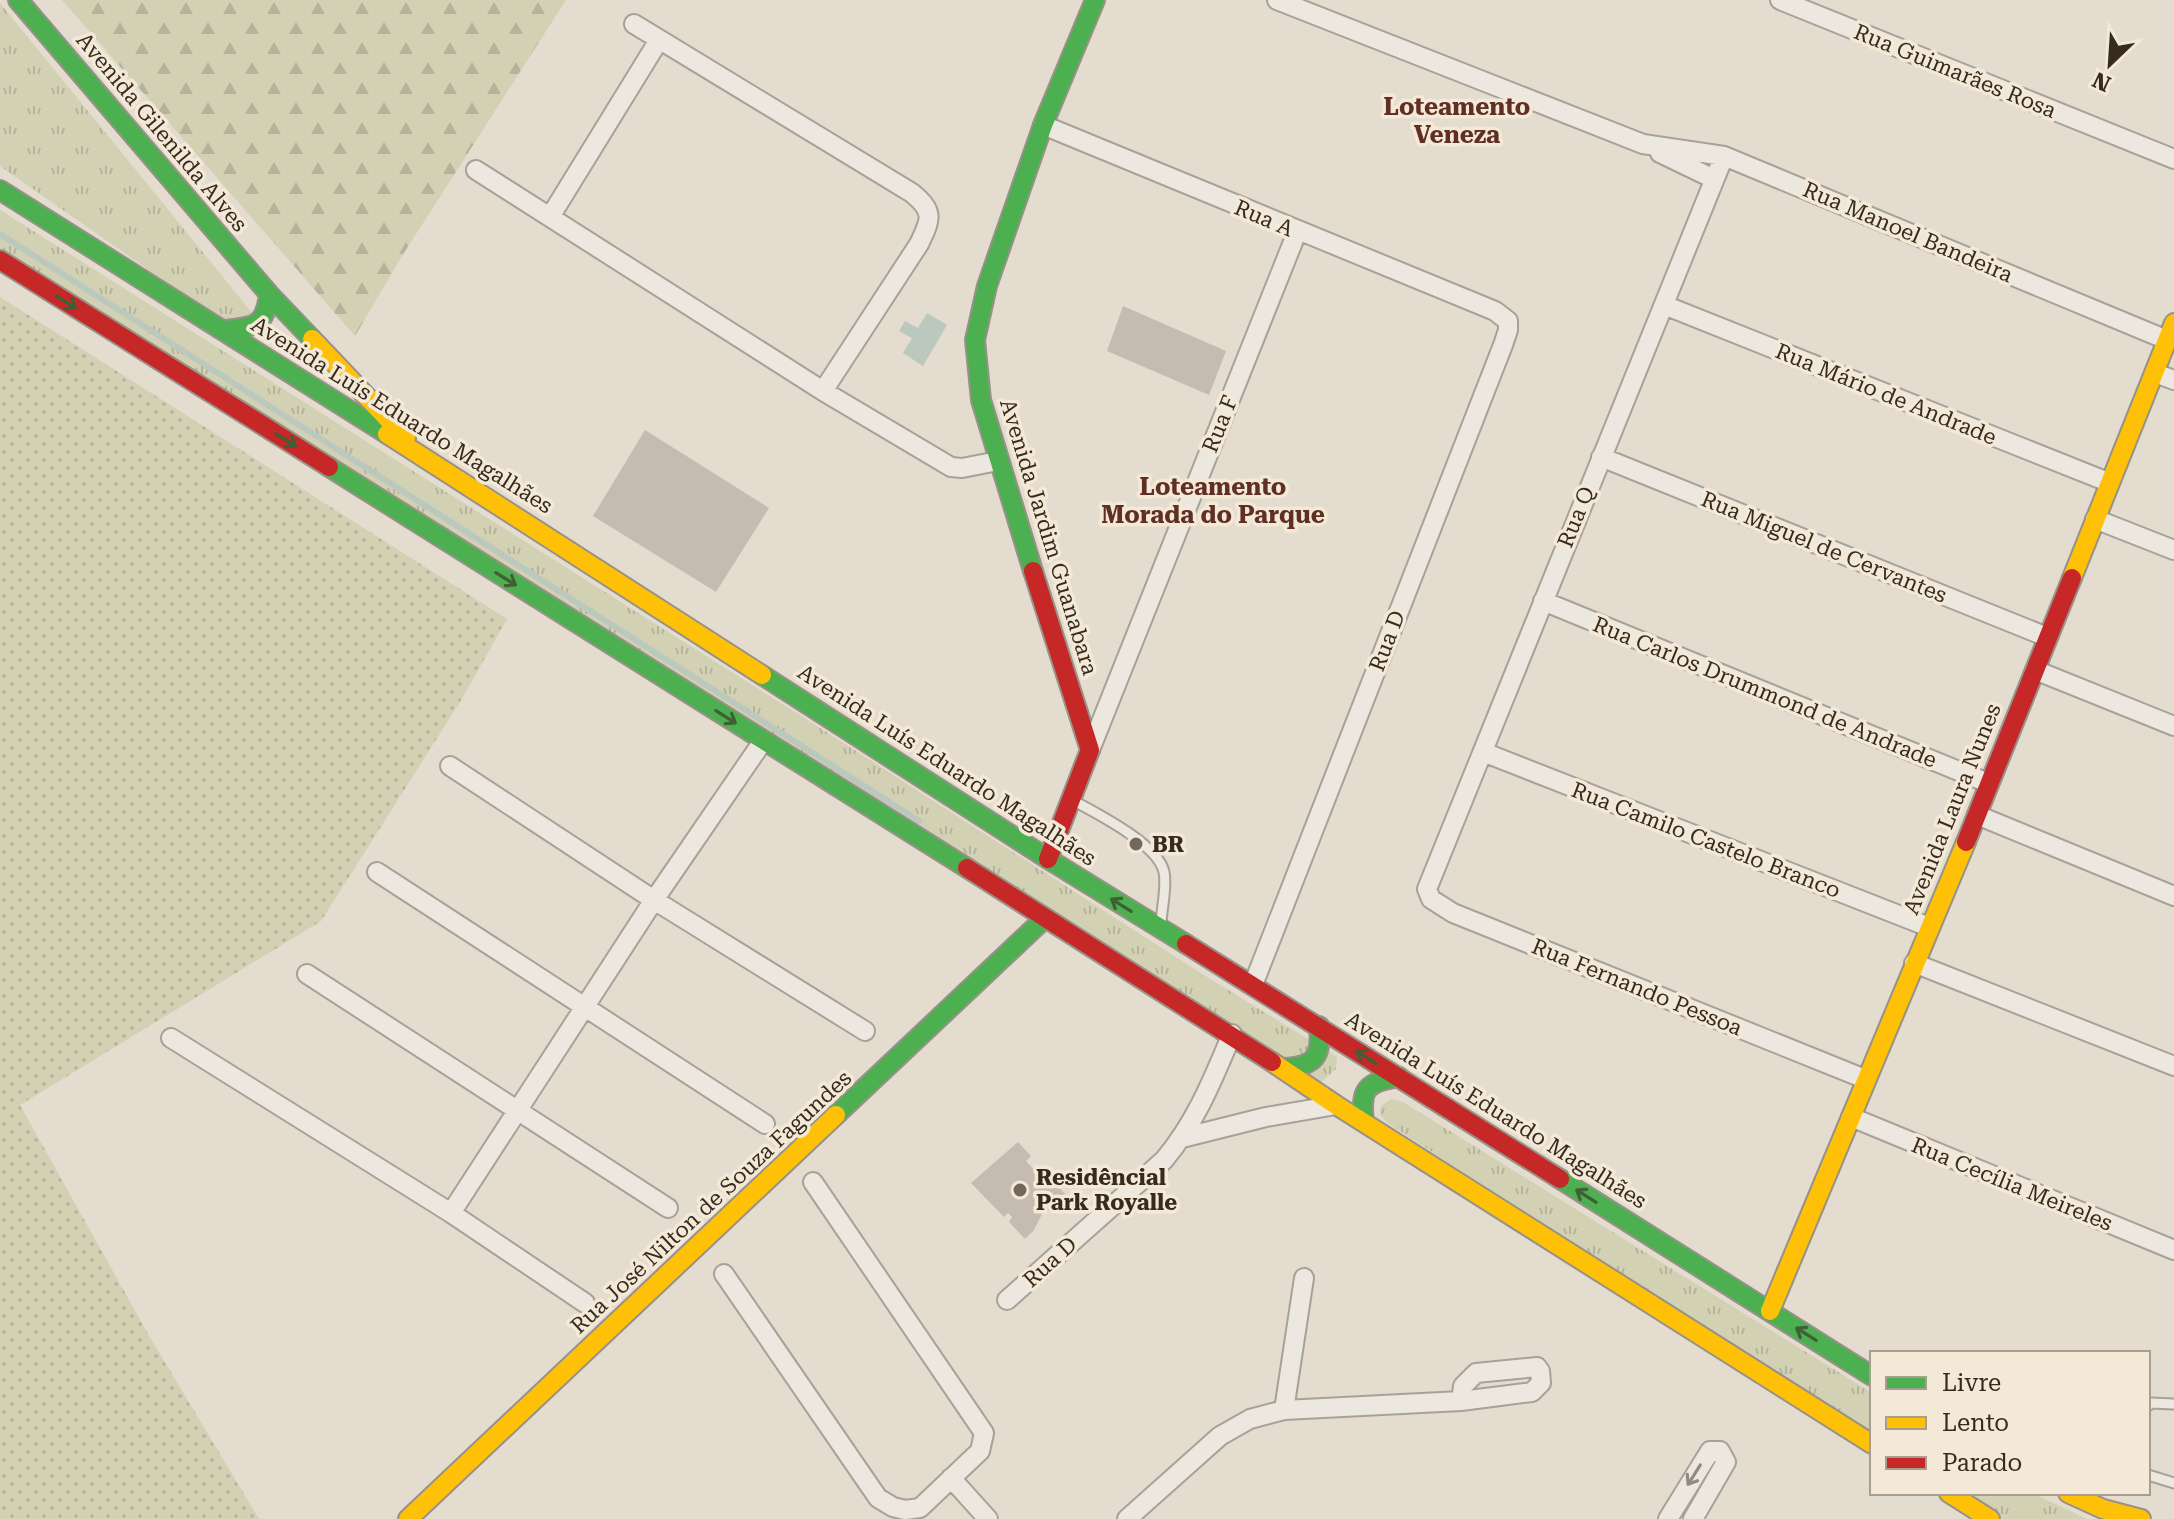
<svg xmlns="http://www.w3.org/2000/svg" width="2174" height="1519" font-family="'Roboto Serif',serif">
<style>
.grass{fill:url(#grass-dots)}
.forest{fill:url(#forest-firs)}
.park{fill:url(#park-tufts)}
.water{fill:#bac8be}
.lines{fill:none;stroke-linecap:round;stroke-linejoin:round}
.stream{stroke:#bac8be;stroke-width:6}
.building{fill:#c6bbb0}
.lane-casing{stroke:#a8a198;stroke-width:13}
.street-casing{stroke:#a8a198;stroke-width:22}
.fast-casing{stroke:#989188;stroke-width:22}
.slow-casing{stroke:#989188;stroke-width:22}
.jam-casing{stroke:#989188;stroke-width:22}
.lane{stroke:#ece8e0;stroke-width:9}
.street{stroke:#ece8e0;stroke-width:18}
.fast{stroke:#4caf50;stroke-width:18}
.slow{stroke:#ffc107;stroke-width:18}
.jam{stroke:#c62828;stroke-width:18}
.oneway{stroke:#3f5f34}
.oneway2{stroke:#928980}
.poi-dot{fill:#73685e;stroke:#f3e9d6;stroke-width:3}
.labels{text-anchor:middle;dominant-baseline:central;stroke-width:7;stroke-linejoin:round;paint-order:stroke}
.street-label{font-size:22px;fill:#372a21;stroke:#f3e9d6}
.poi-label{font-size:22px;font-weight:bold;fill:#372a21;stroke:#f3e9d6;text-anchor:start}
.neighbourhood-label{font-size:24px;font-weight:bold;fill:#5f2e24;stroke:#f3e9d6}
</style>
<defs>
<pattern id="grass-dots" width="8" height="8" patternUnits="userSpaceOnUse" patternTransform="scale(2)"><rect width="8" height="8" fill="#d2d1b3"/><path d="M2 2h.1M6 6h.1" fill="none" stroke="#b5b49a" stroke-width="1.8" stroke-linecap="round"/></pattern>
<pattern id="forest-firs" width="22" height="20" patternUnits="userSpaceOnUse" patternTransform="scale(2)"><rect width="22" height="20" fill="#d2d1b3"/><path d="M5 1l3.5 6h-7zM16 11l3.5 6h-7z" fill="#b5b49a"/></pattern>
<pattern id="park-tufts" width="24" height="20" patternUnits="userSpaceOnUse" patternTransform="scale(2)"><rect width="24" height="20" fill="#d2d1b3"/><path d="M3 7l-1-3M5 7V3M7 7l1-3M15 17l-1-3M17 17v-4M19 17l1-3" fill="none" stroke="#b5b49a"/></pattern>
</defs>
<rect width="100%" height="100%" fill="#e3dccf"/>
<path class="grass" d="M0,297l507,322 -47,83 -139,219 -301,184 128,229 111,185h-259z"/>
<path class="forest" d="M62,0h504l-164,256 -47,80z"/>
<path class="park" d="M0,3l253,311 -23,9 -50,-31 -180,-126z
M0,210l828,523 371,239 138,85 -1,12 -18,16 -1318,-830z
M1391,1099l12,3 469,291v45l-486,-316 -6,-8v-7z
M1980,1493h52l55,26h-83l-33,-19z"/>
<path class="water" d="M927,313l20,12 -24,41 -20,-13 9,-15 -13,-7 6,-10 13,7z"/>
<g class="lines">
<path class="stream" d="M0,234l919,587"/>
</g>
<path class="building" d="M1123,306l103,45 -17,44 -102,-44z
M645,430l124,78 -53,84 -123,-76z
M1018,1142l13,14 -5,5 22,24 5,-4 15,16 -13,14 -11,-1 -10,20 -9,9 -16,-17 3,-5 -4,-4 -4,4 -33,-34z"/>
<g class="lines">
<g class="lane-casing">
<path id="lane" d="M1072,800c24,13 86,44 92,72 3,14 -2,35 -3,50
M2148,1406l3,-3 23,1
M2148,1475l26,8"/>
</g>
<g class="street-casing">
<path id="street" d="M1277,0l366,144 81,12 443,184
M1780,0l394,159
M634,24l278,169c23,19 19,26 7,51l-96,147
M1043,125l452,186 13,10v9l-5,15 -250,640
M1660,153l54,26
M1724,156l-297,733 4,10 22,14 412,166
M476,170l347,221 128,76 11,1 36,-7
M550,217l109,-177
M1664,305l444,177
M2155,373l19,7
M1601,457l446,180
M2095,519l79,31
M1543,601l445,182
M2035,670l139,56
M1090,750l207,-518
M1483,752l446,175
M450,766l204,134 211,131
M1977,815l197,81
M377,872l388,252
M1914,963l260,103
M307,974l361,234
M171,1038l280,175 134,90
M1851,1117l323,133
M1182,1138l84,-21 70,-12
M451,1213l203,-313 109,-159
M724,1274l154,224 15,9 12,3 15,-2 60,-57 4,-18 -171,-251
M1007,1300l157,-140c32,-38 49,-81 68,-126
M1284,1410l20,-132
M951,1478l37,41
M1127,1519l93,-83 30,-17 34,-9 177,-9 71,-9 9,-9 -1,-12 -3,-4 -61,6 -13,13 -2,15
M1668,1519l42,-68h10l6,11 -33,57"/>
</g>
<g class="fast-casing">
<path id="fast" d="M18,0l251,294 43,45
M0,190l387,244
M224,330c30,-3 41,-3 45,-36
M329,467l638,401
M1033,571l-52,-171 -6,-60 12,-54 56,-161 52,-125
M762,675l286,184 138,85
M1284,1068c31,-2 38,-11 35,-42
M836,1115l209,-197
M1364,1122c-4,-33 2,-40 35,-45
M1560,1179l312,197"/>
</g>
<g class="slow-casing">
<path id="slow" d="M312,339l94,99
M387,434l375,241
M2072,578l102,-255
M1272,1062l64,43 536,339
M1770,1311l196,-469
M1949,1493l41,26
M2068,1493l35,16 38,10
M408,1519l428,-404"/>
</g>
<g class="jam-casing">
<path id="jam" d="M0,260l329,207
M1033,571l57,179 -42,109
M1966,842l106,-264
M967,868l305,194
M1186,944l374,235"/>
</g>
<use href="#lane" class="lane"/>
<use href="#street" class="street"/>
<use href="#fast" class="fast"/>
<use href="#slow" class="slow"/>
<use href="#jam" class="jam"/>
</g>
<defs><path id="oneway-shaft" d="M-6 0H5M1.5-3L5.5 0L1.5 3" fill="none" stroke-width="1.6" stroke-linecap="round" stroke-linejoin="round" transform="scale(2)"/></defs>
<g class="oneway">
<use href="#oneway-shaft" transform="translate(66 302) rotate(32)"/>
<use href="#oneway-shaft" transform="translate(286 440) rotate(32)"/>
<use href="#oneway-shaft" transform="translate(506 579) rotate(32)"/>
<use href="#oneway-shaft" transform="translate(726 717) rotate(32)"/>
<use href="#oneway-shaft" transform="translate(1121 905) rotate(-148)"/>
<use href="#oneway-shaft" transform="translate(1366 1057) rotate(-147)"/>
<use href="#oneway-shaft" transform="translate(1586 1196) rotate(-148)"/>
<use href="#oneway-shaft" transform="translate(1806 1334) rotate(-148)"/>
</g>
<use class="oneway2" href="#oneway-shaft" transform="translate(1694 1475) rotate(122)"/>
<g class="poi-dot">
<circle cx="1136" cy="844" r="8"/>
<circle cx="1020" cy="1190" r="8"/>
</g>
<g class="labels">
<g class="street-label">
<text transform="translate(1955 71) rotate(22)">Rua Guimarães Rosa</text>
<text transform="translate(162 132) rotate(50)">Avenida Gilenilda Alves</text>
<text transform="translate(1264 218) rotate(23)">Rua A</text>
<text transform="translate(1908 232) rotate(23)">Rua Manoel Bandeira</text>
<text transform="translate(1886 394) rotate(22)">Rua Mário de Andrade</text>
<text transform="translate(402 415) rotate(32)">Avenida Luís Eduardo Magalhães</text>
<text transform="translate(1220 424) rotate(-68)">Rua F</text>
<text transform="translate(1576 517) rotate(-68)">Rua Q</text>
<text transform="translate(1049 537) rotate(73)">Avenida Jardim Guanabara</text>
<text transform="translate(1824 547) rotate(22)">Rua Miguel de Cervantes</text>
<text transform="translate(1387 641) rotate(-69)">Rua D</text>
<text transform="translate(1765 692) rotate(22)">Rua Carlos Drummond de Andrade</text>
<text transform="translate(947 765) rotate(33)">Avenida Luís Eduardo Magalhães</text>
<text transform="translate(1952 809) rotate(-68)">Avenida Laura Nunes</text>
<text transform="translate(1706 840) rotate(21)">Rua Camilo Castelo Branco</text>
<text transform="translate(1637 987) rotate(22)">Rua Fernando Pessoa</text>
<text transform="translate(1496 1110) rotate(32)">Avenida Luís Eduardo Magalhães</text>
<text transform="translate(2012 1184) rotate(22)">Rua Cecília Meireles</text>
<text transform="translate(711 1202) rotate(-43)">Rua José Nilton de Souza Fagundes</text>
<text transform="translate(1050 1262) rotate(-42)">Rua D</text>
</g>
<g class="poi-label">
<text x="1152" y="844">BR</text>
<text x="1036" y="1177">Residêncial<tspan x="1036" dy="25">Park Royalle</tspan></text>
</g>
<g class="neighbourhood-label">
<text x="1457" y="107">Loteamento<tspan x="1457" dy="28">Veneza</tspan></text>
<text x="1213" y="487">Loteamento<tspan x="1213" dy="28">Morada do Parque</tspan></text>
</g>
</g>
<rect x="1870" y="1351" width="280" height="144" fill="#f3e9d6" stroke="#a89d8e" stroke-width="2"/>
<rect x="1886" y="1377" width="40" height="12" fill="#4caf50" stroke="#a89d8e" stroke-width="2"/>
<text x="1942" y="1391" font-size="24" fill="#372a21">Livre</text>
<rect x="1886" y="1417" width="40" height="12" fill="#ffc107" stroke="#a89d8e" stroke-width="2"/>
<text x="1942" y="1431" font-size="24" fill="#372a21">Lento</text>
<rect x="1886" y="1457" width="40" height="12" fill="#c62828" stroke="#a89d8e" stroke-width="2"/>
<text x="1942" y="1471" font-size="24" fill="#372a21">Parado</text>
<g transform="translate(2110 64) rotate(205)" stroke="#f3e9d6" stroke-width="6" paint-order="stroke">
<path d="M0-6L14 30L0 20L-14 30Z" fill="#372a21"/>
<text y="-12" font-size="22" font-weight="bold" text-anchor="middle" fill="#372a21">N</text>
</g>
</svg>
